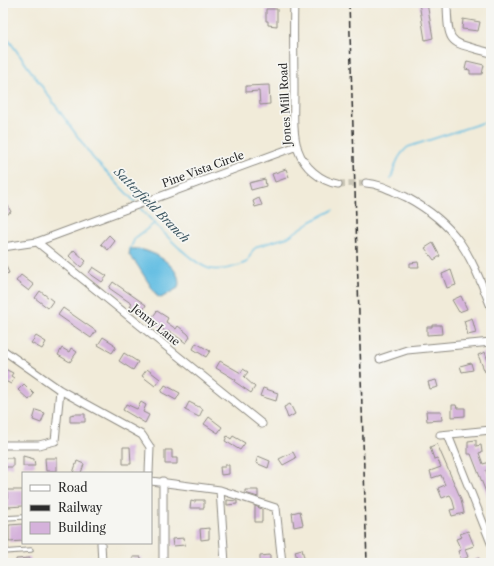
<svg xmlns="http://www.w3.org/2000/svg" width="494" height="566" font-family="'Libre Caslon Text',serif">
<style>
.water{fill:#66bfe3;stroke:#487587}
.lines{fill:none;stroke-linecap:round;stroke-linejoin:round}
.stream{stroke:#66bfe3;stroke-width:1.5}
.building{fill:#d5b2db}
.street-tunnel{stroke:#c9c5b6;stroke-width:7;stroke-dasharray:7 3.5;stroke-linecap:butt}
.lane-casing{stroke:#8e8b82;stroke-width:5.5}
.street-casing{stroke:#8e8b82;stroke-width:9}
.lane{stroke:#fff;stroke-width:3.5}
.street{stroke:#fff;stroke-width:7}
.rail{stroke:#2b2b2b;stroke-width:1.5;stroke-dasharray:6 3;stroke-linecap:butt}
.labels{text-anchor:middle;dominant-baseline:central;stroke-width:3.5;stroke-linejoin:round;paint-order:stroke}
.street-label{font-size:11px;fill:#2b2b2b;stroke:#f6f6f2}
.water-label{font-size:12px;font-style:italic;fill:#3d5762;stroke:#f6f6f2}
</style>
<rect width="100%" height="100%" fill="#f6f6f2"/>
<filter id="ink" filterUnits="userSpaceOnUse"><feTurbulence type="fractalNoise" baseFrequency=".025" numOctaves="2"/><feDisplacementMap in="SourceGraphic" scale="8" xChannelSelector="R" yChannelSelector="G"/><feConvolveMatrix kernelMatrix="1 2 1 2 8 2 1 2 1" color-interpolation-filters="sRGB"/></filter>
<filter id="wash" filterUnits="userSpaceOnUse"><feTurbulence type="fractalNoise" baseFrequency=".012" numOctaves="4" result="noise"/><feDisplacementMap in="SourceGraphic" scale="16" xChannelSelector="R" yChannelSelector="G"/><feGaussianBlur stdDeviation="0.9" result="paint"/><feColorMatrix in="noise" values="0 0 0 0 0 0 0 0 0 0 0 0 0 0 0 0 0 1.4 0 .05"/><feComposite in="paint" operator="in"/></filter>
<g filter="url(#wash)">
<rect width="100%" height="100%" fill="#f1ebd9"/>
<path class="water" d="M130,249c18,-3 55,18 48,39l-17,10 -4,-2 -21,-33 -7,-8z"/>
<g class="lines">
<path class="stream" d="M3,32l90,126 42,44
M391,179c4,-13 6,-23 17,-32l83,-27
M139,207c15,15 52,58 72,62 11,2 26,-2 36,-7l6,-12 5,-4 30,-9 22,-15 23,-12
M130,249l5,-11 20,-15"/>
</g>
<g id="blocks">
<path class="building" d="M419,3h8l6,35 -8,2z
M266,9h11v17l-9,-1v-4h-2z
M463,19l17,3 -2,9 -16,-2z
M467,61l17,4 -2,9h-12v-4l-5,-1z
M269,85l1,19 -10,1 -1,-14 -13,1v-6z
M286,169l3,8 -14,5 -3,-8z
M265,179l1,7 -15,4 -2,-7z
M259,198l3,7 -7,2 -2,-6z
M8,206l3,6 -8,4v-8z
M109,235l6,6 -7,9 -7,-6z
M433,243l7,13 -6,4 -9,-12z
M74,250l12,11 -5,6 -12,-11z
M3,259l6,14 -6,2z
M418,262l1,5h-9v-4z
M93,267l14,9 -5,6 -13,-9z
M451,270l5,15 -9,3 -5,-14z
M21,275l13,10 -5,6 -13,-10z
M113,282l33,23 -4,7 -12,-5 2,-3 -23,-16z
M40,291l13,10 -5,7 -13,-10z
M461,296l6,13 -8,3 -7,-12z
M63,308l33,23 -5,7 -33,-23z
M157,311l11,7 -2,4 10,7 2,-3 10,8 2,3 -4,6 -17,-12 -2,2 -16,-14z
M472,318l4,15 -8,2 -4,-14z
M432,325h9l1,9 -15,1v-8h5z
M36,336l10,6 -4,7 -11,-6z
M103,337l11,7 -1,1 3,2 -4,6 -14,-8z
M196,343l14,8 -4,6 -13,-8z
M62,348l7,4 2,-4 6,4 -7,10 -12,-7z
M485,352l6,18 -6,2 -7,-17z
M124,353l14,9 -5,8 -14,-9z
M220,361l21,12 2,-4 5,3 -4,5 11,10 -4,6 -16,-11 1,-2 -20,-12z
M471,363l2,7 -11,2 -2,-6z
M3,368l10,5 -2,3 3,2 -3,6 -8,-4z
M147,369l13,10 -5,7 -13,-10z
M436,380l2,7 -8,2 -2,-7z
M24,384l10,10 -5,6 -11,-10z
M165,385l15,8 -4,7 -15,-8z
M263,388l15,5 -2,8 -16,-5z
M141,402l5,3 -3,7 6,3 -4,8 -22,-13 3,-6 11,5z
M189,402l14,7 -4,8 -14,-7z
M290,404l5,10 -7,4 -4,-11z
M452,405h4l1,3h8v8l-13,1z
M36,410l9,3 -4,10 -8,-3z
M426,411h15l1,9 -15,1z
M75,414h10v8h-15v-7z
M209,417l13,10 -4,6 -14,-9z
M227,436l4,3 2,-3 12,7 -5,7 -15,-9z
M476,440v6l5,-1 1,7 -3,1 4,11 7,-2 1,3v4l-5,1 3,10h2v25l-20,-51h-3v-13z
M437,444l24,55 3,14 -12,3 -2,-6 5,-1 -3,-11 -2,-3 -8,3 -4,-10 7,-3 -4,-10 -9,3 -2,-7 11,-4 -4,-9 -3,1 -4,-12z
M123,447h7l1,17h-8z
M165,450h7v8h5v6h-12z
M293,452l3,6 -13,7 -4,-6z
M23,456l11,3 1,7h-12z
M258,456l12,5 -2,7 -12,-5z
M3,458h10v9h-10z
M45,458h12v13h-11z
M77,461l7,3 -3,9h-8z
M225,465h4v9l-8,1 -1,-8h5z
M7,490h16v16l-15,1z
M245,490h13v7l-13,-4z
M195,500h9v8h-14l1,-7 4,1z
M227,500l10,1v3l-10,1z
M255,506l7,3v13h-7z
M300,511l3,14 -9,2 -2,-14z
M23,524v17l-14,1v-17z
M209,528v11l-8,1 -1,-11z
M468,531l6,15 -9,3 3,8 -7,3 -3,-9 3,-1 -5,-11 6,-2 -2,-3z
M184,538l1,7 -12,1 -1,-7z
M302,549l3,13 -7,1 -3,-12z
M270,555v8h-10v-7z
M133,557h8v6h-8z
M30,558l1,5h-15v-4z
M479,558l2,5h-14z"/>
</g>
</g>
<g filter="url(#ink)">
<use href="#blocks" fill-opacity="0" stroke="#8e8b82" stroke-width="1"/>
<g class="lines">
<path class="street-tunnel" d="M338,184l28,-1"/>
<g class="lane-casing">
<path id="lane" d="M3,518h2l1,34
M5,518l18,-1
M3,552l28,-2"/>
</g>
<g class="street-casing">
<path id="street" d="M294,3c-1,30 0,59 0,89 0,18 -2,41 4,58 6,17 22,31 40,34
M447,3c1,45 3,38 44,50
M366,183c15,1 26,8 40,14 52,28 64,57 85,110
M37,242l225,182
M3,247l34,-5 260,-96
M3,350l57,40 82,45 8,12 -1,26
M380,359l27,-9 84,-8
M440,435l51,-5
M448,435l43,108
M3,445h36l16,-4 5,-51
M151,481l69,9 56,18 6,55
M220,490l5,73
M101,543l1,20
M163,563v-82"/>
</g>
<use href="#lane" class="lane"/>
<use href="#street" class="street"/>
<path class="rail" d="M349,3l18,560"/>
</g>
</g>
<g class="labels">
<g class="street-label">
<text transform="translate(285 104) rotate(-93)">Jones Mill Road</text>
<text transform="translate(203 169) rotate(-20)">Pine Vista Circle</text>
<text transform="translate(156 325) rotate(39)">Jenny Lane</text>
</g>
<g class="water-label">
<text transform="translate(152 205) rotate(45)">Satterfield Branch</text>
</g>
</g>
<rect width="494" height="566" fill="none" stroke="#f6f6f2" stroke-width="16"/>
<rect x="22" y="472" width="130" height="72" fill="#f6f6f2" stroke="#a5a5a2"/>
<rect x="30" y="485" width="20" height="6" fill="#ffffff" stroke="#a5a5a2"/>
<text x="58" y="492" font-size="12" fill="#2b2b2b">Road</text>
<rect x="30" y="505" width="20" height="6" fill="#2b2b2b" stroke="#a5a5a2"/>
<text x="58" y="512" font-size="12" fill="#2b2b2b">Railway</text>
<rect x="30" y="522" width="20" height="12" fill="#d5b2db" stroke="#a5a5a2"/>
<text x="58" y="532" font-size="12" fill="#2b2b2b">Building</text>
</svg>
